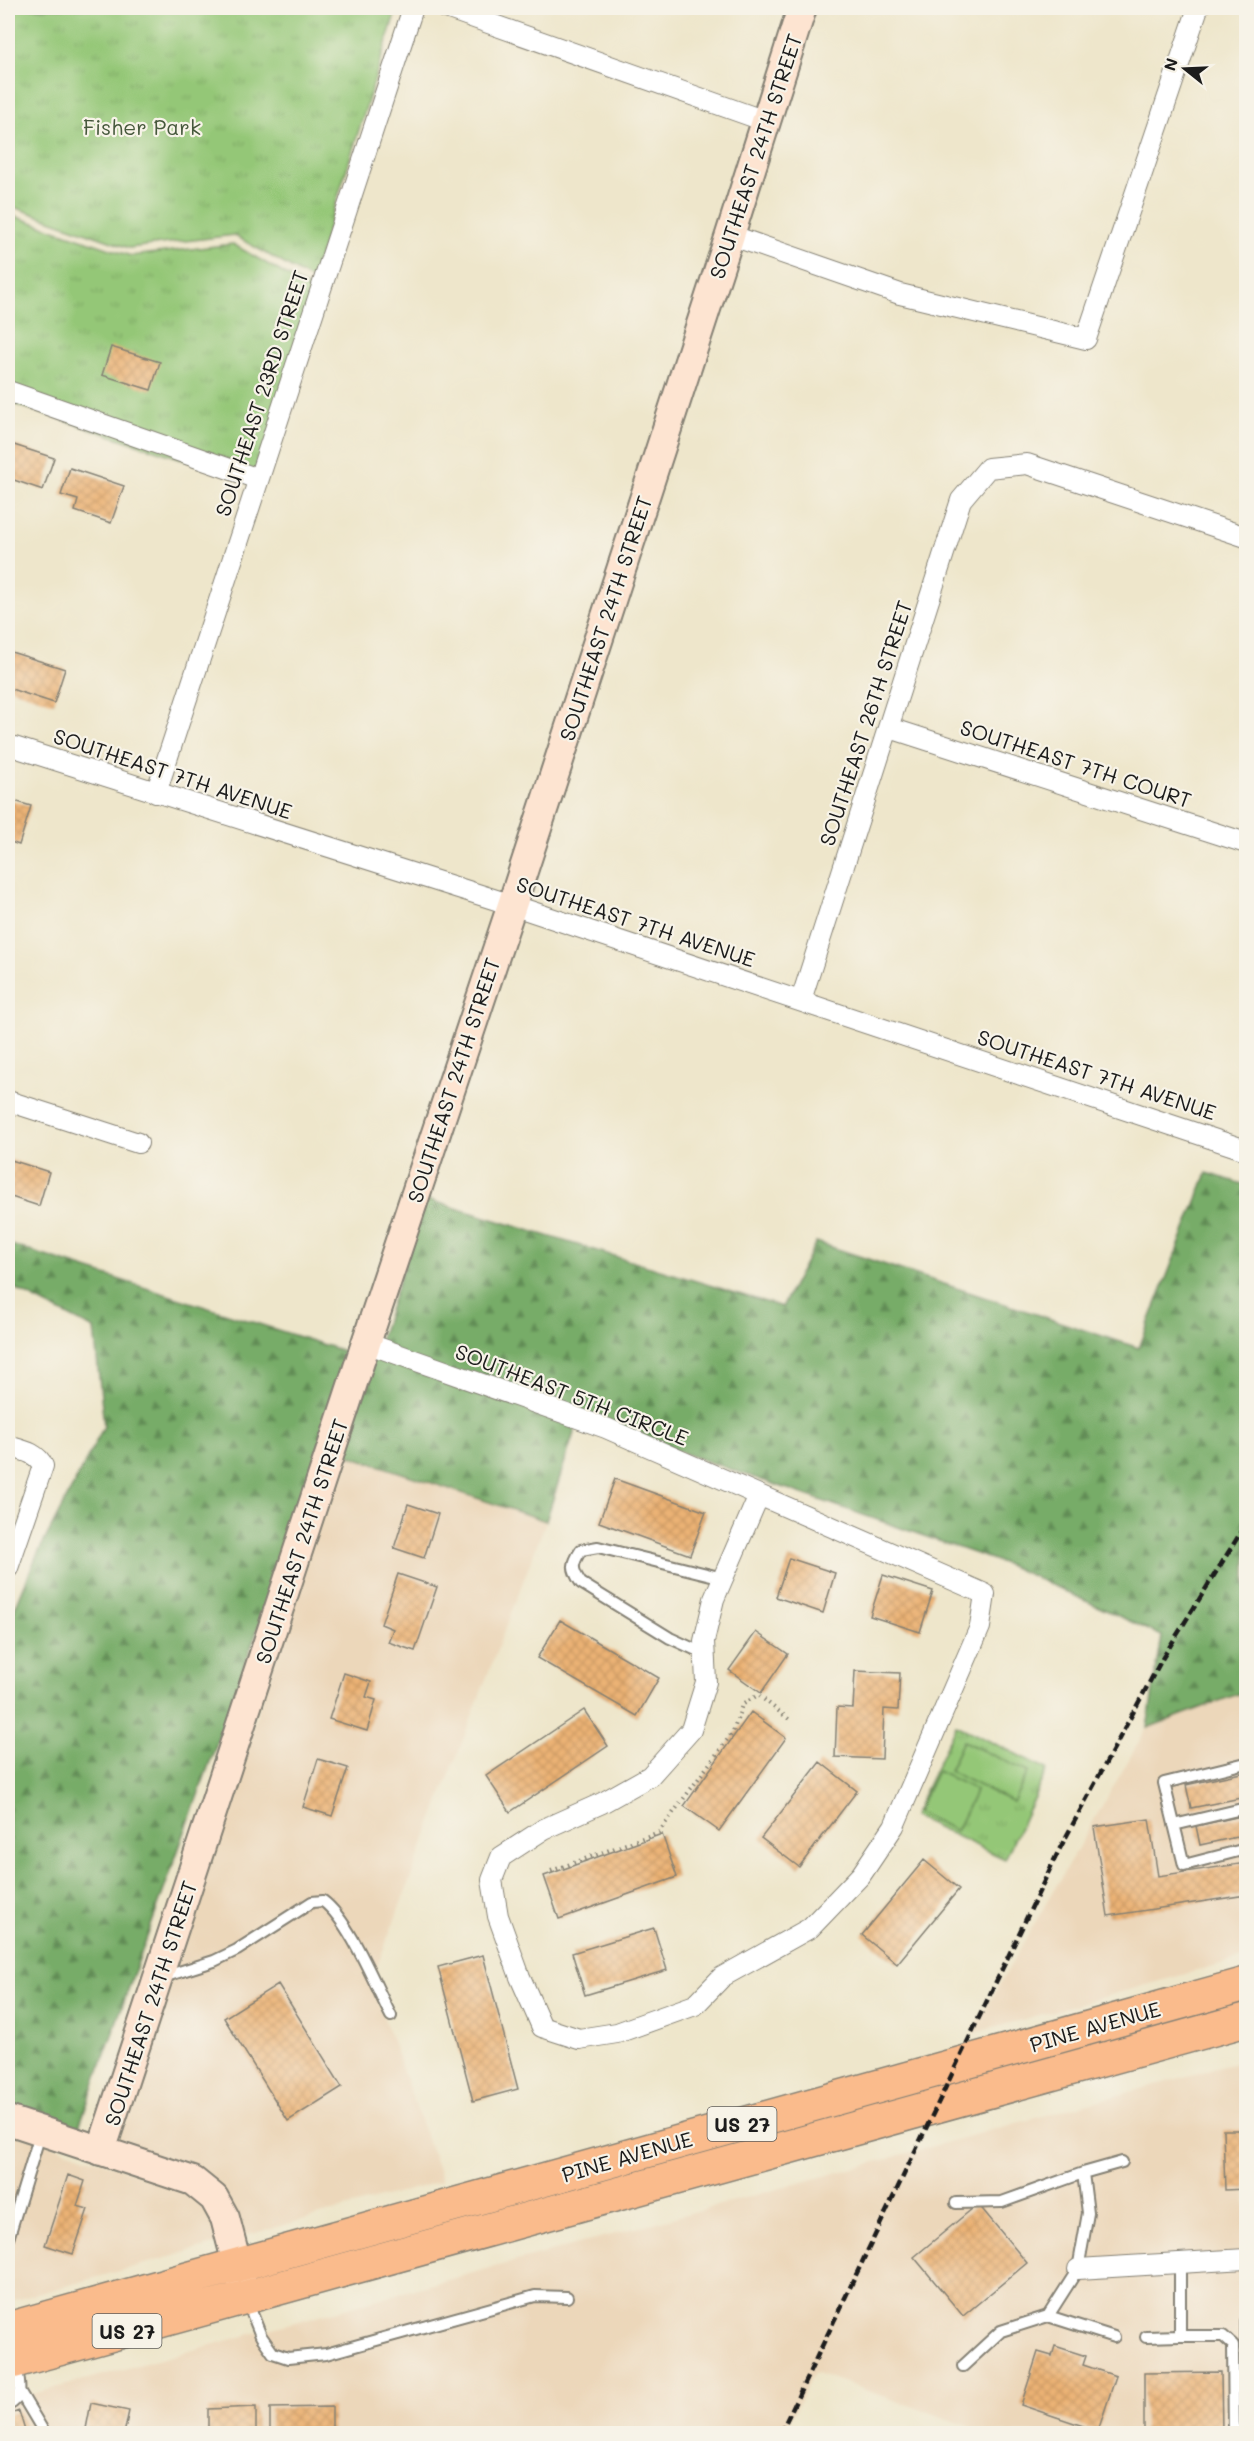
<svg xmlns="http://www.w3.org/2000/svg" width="1254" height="2441" font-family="Mali,sans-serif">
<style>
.built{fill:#ecd7ba}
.grass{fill:url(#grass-tufts);stroke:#58724a;stroke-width:1.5}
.forest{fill:url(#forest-firs);stroke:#4a6442;stroke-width:1.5}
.garden{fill:#94c777;stroke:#58724a;stroke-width:1.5}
.building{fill:url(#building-cross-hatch)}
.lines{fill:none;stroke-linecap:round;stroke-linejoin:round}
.lane-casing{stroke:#858174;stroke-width:14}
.street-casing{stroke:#858174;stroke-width:22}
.secondary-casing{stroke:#858174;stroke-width:32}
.highway-casing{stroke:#858174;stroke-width:36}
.path{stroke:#858174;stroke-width:4;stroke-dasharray:1.5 4.5;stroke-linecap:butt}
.lane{stroke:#fff;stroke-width:10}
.street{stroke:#fff;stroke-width:20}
.secondary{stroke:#fde4d1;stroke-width:28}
.highway{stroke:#fabb8c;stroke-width:33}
.rail{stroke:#1c1c1c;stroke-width:4.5;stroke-dasharray:9 4.5;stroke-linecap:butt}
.labels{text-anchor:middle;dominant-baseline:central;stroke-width:4.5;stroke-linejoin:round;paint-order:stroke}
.shield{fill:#f7f3e8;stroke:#5e5c59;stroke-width:1.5}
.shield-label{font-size:20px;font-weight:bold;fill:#1c1c1c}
.park-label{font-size:21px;fill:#46583c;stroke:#f7f3e8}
.street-label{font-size:21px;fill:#1c1c1c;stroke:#f7f3e8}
</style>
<defs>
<pattern id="grass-tufts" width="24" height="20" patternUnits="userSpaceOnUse" patternTransform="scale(1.5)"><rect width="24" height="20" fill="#94c777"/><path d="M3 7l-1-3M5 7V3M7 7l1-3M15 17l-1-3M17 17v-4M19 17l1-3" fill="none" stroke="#7faa66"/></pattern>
<pattern id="forest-firs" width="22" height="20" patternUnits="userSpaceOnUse" patternTransform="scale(1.5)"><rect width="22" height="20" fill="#77ac68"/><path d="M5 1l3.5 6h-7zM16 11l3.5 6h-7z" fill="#618b55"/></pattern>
<pattern id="building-cross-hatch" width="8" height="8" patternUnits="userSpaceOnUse" patternTransform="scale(1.5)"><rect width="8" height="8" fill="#ebb274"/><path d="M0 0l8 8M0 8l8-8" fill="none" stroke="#c99864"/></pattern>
</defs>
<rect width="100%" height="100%" fill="#f7f3e8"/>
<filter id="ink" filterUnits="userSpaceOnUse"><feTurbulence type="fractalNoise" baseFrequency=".0167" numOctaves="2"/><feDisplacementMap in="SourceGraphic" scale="12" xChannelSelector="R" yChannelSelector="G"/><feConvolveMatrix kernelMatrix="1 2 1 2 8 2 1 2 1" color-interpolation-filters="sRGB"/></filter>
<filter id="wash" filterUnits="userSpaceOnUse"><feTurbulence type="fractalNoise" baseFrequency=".008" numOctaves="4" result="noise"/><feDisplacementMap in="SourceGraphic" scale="24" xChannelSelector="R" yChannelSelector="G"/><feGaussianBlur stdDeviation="1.35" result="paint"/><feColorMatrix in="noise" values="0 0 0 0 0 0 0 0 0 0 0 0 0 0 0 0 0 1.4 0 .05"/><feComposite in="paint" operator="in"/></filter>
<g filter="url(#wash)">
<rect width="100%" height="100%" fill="#eee6cb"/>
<path class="built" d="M342,1453l204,68 -175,461 71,199 -201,56 -6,-23 -119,-69z
M1246,1691v266l-275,77 176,-306z
M1246,2060v373h-258l-174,-61 -30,61 -776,1v-33z
M8,2131l179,59 17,14 16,39 -212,59z"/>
<path class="grass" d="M9,8h388l-85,272 -78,-45 -105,13 -121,-43z
M8,214l123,42 102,-12 74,43 14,-4 -65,200 -248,-81z
M956,1725l91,44 -42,90 -92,-43z"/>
<path class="forest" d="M1207,1173l39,12v506l-99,37 15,-92 -154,-71 -429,-148 -33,104 -204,-68 84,-254 356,108 34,-65 323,106z
M8,1244l342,109 -60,186 -213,593 -69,-23v-484l28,-68 68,-131 -10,-97 -86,-44z"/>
<path class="garden" d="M963,1741l65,31 -15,30 -64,-31z
M937,1771l39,19 -20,41 -39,-19z"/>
<g id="blocks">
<path class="building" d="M111,347l49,15 -9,28 -49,-15z
M8,443l46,15 -11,32 -35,-12z
M70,468l54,18 -13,37 -36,-12 3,-11 -17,-5z
M8,651l57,18 -11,34 -46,-15z
M8,799l23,7 -12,39 -11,-4z
M8,1159l41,13 -10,34 -31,-10z
M615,1479l91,33 -16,43 -91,-33z
M408,1504l30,10 -14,44 -30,-10z
M789,1558l46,15 -12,40 -47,-16z
M398,1574l39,13 -22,64 -27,-9 5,-13 -12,-5z
M883,1575l50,16 -13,41 -50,-16z
M560,1620l99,58 -22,38 -100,-58z
M756,1632l32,22 -27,39 -32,-23z
M855,1671l45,2 -2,37 -14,-1 -2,50 -47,-2 2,-50 16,1z
M344,1673l27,9 -5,15 10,3 -9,31 -38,-12z
M584,1710l24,36 -98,66 -24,-36z
M751,1712l35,26 -67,93 -35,-25z
M318,1759l30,9 -16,48 -29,-9z
M820,1762l37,29 -58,76 -38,-29z
M1246,1772v25l-55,11 -5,-23z
M1246,1815v20l-46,10 -4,-19z
M1149,1819l9,57 88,-13v32l-138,21 -14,-89z
M662,1834l15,43 -118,42 -15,-43z
M924,1860l35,29 -62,75 -35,-29z
M654,1928l13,42 -82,25 -13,-42z
M483,1955l35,134 -45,12 -35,-134z
M278,1984l64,103 -54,34 -64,-103z
M1223,2130h23v59l-21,1z
M68,2175l17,6 -8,25 11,3 -15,45 -28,-9z
M978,2204l49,59 -64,53 -49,-59z
M1055,2346l31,10 -3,9 33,11 -18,55 -77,-26 17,-53 14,4z
M1221,2372l1,62h-78v-61z
M91,2403l38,8 -5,23h-39z
M256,2407v27h-48v-25z
M332,2407v27h-62v-26z
M19,2411l7,23h-18v-19z"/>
</g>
</g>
<g filter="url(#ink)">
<use href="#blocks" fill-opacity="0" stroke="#858174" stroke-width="1.5"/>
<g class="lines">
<g class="lane-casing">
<path id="lane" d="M705,1654l-35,-16 -89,-55c-10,-14 -9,-19 0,-33l17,-3 125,31
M1246,1763l-82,20 20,82 62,-16
M1174,1825l72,-17
M163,1977l51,-16 23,-11 75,-48 11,-1c26,19 52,84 68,115
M956,2203l46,-1 81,-29
M8,2239l33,-108
M1180,2263v73h43l10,9 1,89
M247,2301l14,35 12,17 15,5 38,-4 209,-58 32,1
M1048,2316l66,21
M1246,2321v25
M1146,2337l34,-1
M963,2366l38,-35 47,-15 30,-47 10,-56 -5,-40 39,-11
M20,2392l25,42
M8,2405c18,-8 10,-25 8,-41"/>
</g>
<g class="street-casing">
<path id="street" d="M446,8l319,113
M730,235l170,59 186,45 112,-331
M8,391l250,88
M890,728l356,115
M8,745l504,160 734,245
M156,793l257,-785
M801,1000l160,-500 27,-32 39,-4 219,73
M8,1101l130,42
M366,1343l240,85 379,166 -5,33 -86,199 -33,49 -51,53 -88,49 -27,28 -78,28 -38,6 -37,-12 -22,-50 -22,-61 -6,-36 9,-23 43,-28 58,-26 48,-27 41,-46 15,-48 -2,-41 10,-42 45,-104
M8,1446c13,4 29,6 35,20l-35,102
M1078,2269l168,-10"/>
</g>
<g class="secondary-casing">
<path id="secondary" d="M8,2120l185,61 21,17 11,20 18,69
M101,2151l265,-808 146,-438 218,-670 72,-227"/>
</g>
<g class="highway-casing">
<path id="highway" d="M8,2329l1238,-345
M8,2363l1238,-343"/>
</g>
<path class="path" d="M551,1871l108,-39 74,-100 9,-27 16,-10 32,25"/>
<use href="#lane" class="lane"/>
<use href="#street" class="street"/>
<use href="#secondary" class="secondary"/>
<use href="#highway" class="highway"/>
<path class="rail" d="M780,2434l279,-584 103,-191 84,-135"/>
</g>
</g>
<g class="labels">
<g class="shield">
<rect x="707.5" y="2107" width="69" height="34" rx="4.5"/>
<rect x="92.5" y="2314" width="69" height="34" rx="4.5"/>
</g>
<g class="shield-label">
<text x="742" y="2124">US 27</text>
<text x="127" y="2331">US 27</text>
</g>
<g class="park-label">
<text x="142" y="126">Fisher Park</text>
</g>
<g class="street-label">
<text transform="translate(755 156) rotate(-72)">SOUTHEAST 24TH STREET</text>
<text transform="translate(261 393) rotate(-72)">SOUTHEAST 23RD STREET</text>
<text transform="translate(605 618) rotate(-72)">SOUTHEAST 24TH STREET</text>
<text transform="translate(865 723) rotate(-72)">SOUTHEAST 26TH STREET</text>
<text transform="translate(1076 763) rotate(18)">SOUTHEAST 7TH COURT</text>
<text transform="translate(173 773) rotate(18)">SOUTHEAST 7TH AVENUE</text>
<text transform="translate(636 921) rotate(18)">SOUTHEAST 7TH AVENUE</text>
<text transform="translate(1097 1074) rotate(18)">SOUTHEAST 7TH AVENUE</text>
<text transform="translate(453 1080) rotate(-72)">SOUTHEAST 24TH STREET</text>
<text transform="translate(572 1394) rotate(21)">SOUTHEAST 5TH CIRCLE</text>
<text transform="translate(301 1541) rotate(-72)">SOUTHEAST 24TH STREET</text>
<text transform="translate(150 2003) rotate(-72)">SOUTHEAST 24TH STREET</text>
<text transform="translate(1095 2026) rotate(-16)">PINE AVENUE</text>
<text transform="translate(627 2156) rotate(-16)">PINE AVENUE</text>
</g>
</g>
<rect width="1254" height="2441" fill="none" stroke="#f7f3e8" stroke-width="30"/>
<g transform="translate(1185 69) rotate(288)" stroke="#f7f3e8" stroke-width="4.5" paint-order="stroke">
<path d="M0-4.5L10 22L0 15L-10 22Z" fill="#1c1c1c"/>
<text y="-9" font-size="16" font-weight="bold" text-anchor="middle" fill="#1c1c1c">N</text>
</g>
</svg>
